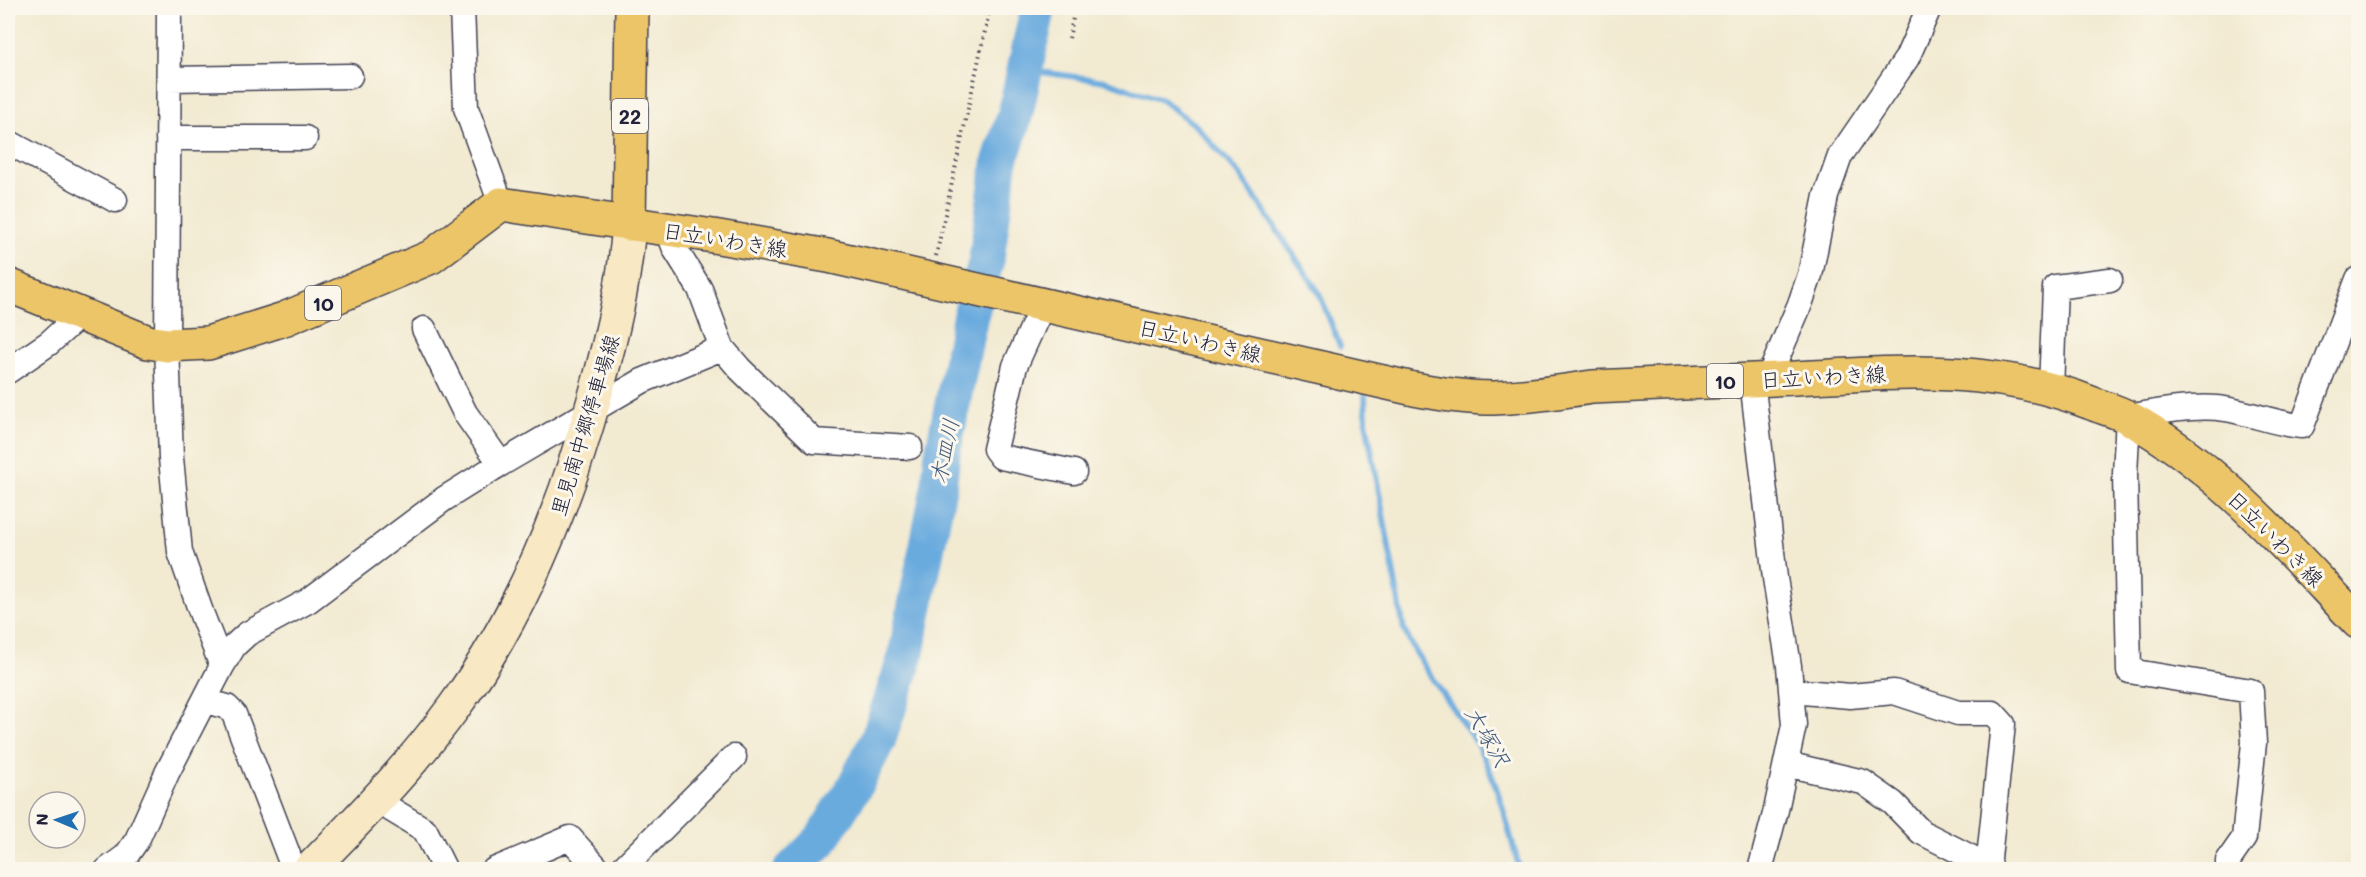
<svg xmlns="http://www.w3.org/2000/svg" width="2366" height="877" font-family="Mali,'Klee One',sans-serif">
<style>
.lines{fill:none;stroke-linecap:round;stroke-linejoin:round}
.stream{stroke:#6babde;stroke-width:6}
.river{stroke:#6babde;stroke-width:36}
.street-casing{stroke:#414052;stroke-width:27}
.secondary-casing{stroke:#414052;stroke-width:36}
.primary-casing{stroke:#414052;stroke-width:36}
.path{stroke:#414052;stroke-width:4;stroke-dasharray:1.5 4.5;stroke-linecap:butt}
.street{stroke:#fff;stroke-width:24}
.secondary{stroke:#f8e8c3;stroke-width:33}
.primary{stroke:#edc569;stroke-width:33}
.labels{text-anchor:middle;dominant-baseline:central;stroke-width:6;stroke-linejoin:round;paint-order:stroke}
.shield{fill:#fbf7ec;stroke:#636270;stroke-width:1.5}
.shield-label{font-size:20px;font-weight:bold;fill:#22223b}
.street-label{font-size:21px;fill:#22223b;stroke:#fbf7ec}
.water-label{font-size:22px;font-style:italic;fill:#3f597c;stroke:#fbf7ec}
</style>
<rect width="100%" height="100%" fill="#fbf7ec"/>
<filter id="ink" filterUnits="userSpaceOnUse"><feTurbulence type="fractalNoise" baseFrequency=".0167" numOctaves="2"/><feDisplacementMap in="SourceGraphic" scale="12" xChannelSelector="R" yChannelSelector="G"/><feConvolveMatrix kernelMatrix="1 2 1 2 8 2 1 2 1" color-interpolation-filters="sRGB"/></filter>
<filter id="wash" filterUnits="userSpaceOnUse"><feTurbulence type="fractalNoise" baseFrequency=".008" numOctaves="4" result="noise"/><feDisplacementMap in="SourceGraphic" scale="24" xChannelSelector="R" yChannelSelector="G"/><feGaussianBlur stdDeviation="1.35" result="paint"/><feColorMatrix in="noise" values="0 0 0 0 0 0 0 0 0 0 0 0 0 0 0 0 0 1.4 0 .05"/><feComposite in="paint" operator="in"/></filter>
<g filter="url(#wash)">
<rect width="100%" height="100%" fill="#f2ead1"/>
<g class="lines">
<path class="stream" d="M1026,70l79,11 57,19 35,27 43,48 79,118 21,53
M1365,396l1,25 38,209c20,41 48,75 72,113 23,38 31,84 44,127"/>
<path class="river" d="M791,870l30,-30 33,-53 24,-47 27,-81 34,-173 3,-30 28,-139 16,-55 14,-101 15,-46 23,-107"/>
</g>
</g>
<g filter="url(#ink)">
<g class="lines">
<g class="street-casing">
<path id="street" d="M169,8l-2,337 4,113 9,94 22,63 20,51
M462,8l4,100 35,96
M169,79l181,-3
M168,138h137
M8,142l107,58
M667,228l8,21 25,40 22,59 18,21 74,72 96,6
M1043,304l-28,62 -20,83 6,8 73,15
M424,329l41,84 36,51
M8,371l41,-28 32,-29
M1768,379l32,-75 10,-29 16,-79 14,-40 67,-98 22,-50
M1752,380l23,198 14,88 5,59 -18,85 -16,60
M2051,389l4,-102 55,-7
M1791,691l59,5 44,-4 64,21h35l10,11 -14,134 1,12
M206,701l21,6 7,7 60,156
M1786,764l77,18 30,21 28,29 69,35
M377,801l48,29 20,40
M107,870l19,-14 11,-16 30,-67 55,-107 12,-20 13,-12 61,-33 136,-102 48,-30 150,-88 80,-33
M494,870l76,-32 29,32
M621,870l113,-113
M2228,870v-9l16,-23 10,-95 -3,-52 -122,-20 -4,-197 3,-57c27,-5 70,-13 97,-8 26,4 50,15 77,17l56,-147"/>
</g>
<g class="secondary-casing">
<path id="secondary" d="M309,870c51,-52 102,-104 145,-163 69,-95 113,-205 143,-318 15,-54 28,-108 32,-165"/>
</g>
<g class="primary-casing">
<path id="primary" d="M629,224l3,-216
M8,285l140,57 19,3 41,-2 76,-24 147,-62 70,-53 212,32 115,20 586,133c26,5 53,9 80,9 33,-1 65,-6 98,-11 68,-3 136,-6 204,-9 104,-6 195,-14 295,25 12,5 26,8 38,15 90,49 159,131 229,204"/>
</g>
<path class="path" d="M1069,38l6,-30
M936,256l54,-248"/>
<use href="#street" class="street"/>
<use href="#secondary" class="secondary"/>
<use href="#primary" class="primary"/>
</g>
</g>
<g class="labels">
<g class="shield">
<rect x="612" y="99" width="36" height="34" rx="4.5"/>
<rect x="305" y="286" width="36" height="34" rx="4.5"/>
<rect x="1707" y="364" width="36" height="34" rx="4.5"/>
</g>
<g class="shield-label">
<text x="630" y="116">22</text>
<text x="323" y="303">10</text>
<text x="1725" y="381">10</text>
</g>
<g class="street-label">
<text transform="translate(725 239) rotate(9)">日立いわき線</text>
<text transform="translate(1200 340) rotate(13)">日立いわき線</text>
<text transform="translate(1823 376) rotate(-3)">日立いわき線</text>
<text transform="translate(584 425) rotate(-73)">里見南中郷停車場線</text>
<text transform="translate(2276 538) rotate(45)">日立いわき線</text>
</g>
<g class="water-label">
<text transform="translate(944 451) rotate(-78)">木皿川</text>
<text transform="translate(1488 736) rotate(60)">大塚沢</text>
</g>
</g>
<rect width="2366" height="877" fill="none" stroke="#fbf7ec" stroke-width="30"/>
<g transform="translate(57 820) rotate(272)"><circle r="28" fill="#fbf7ec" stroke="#a4a2a5" stroke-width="1.5"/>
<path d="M0-4.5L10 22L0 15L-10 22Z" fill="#1f6fb2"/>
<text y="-9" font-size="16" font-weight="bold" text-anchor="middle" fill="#22223b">N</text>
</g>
</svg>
